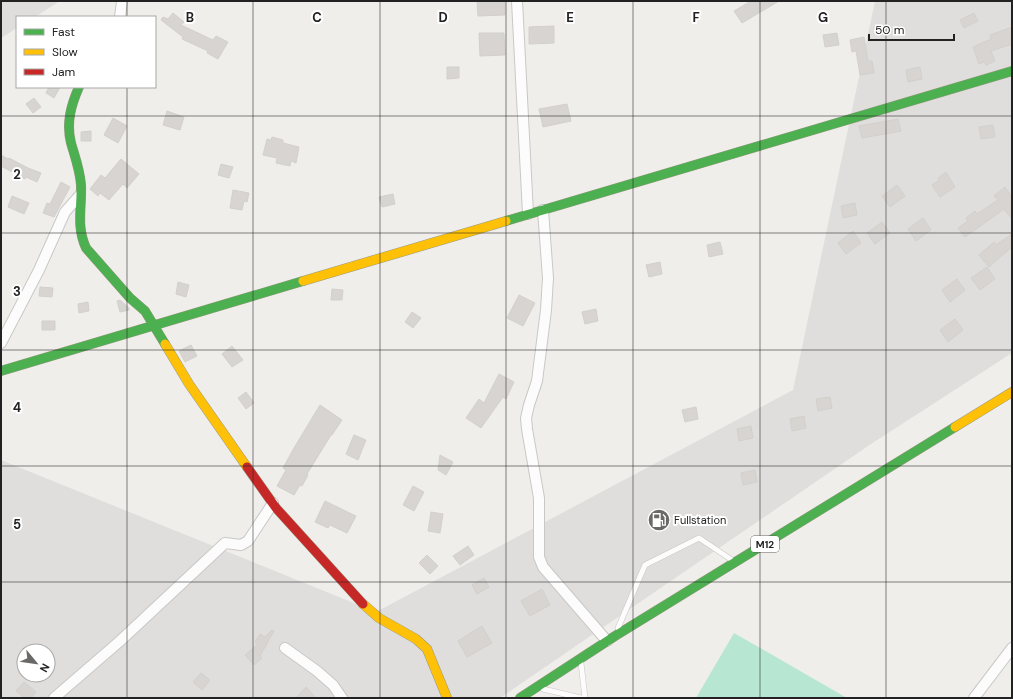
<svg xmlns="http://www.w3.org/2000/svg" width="1013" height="699" font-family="'DM Sans',sans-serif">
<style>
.residential{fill:#dfdedc;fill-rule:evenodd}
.pitch{fill:#b7e6d2}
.building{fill:#d7d4d2;stroke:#d3d0cc}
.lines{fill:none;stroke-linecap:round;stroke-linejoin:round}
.lane-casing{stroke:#c9c8c7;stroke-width:6}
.street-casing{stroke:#c9c8c7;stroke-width:12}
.fast-casing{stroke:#999a82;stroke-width:10}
.slow-casing{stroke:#999a82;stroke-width:10}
.jam-casing{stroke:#999a82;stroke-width:10}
.lane{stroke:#fdfcfc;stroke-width:5}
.street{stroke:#fdfcfc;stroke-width:10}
.fast{stroke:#4caf50;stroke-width:9}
.slow{stroke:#ffc107;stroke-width:9}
.jam{stroke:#c62828;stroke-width:9}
.grid{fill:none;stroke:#222;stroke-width:1;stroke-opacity:0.55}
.labels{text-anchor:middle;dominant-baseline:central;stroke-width:4;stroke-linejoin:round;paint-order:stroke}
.shield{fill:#fff;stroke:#646464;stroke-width:1}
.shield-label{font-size:10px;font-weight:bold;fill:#222}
.poi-label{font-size:11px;fill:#222;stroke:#fff;text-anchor:start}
.grid-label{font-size:13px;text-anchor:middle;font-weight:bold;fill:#222;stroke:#fff;stroke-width:4;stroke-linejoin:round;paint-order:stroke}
</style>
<rect width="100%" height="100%" fill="#f0eeeb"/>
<path class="residential" d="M1,1h59l-25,16h-18v11l-16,10z
M875,1h137v352l-141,91 -371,254h-499v-238l375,152 417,-222zM24,651h24v24h-24z"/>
<path class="pitch" d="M734,633l113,65h-151z"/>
<path class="building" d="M477,1h28v14l-27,1z
M751,1h28l-37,22 -8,-12z
M173,13l11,9 -3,3 32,15 3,-4 12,6 -10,17 -11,-6 1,-2 -26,-12 1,-2 -22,-17 2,-3 5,2z
M974,13l4,8 -14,7 -4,-8z
M554,26v17l-25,1v-17z
M1012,27v17l-21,7 4,10 -9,4 -2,-3 -5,2 -6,-17 18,-8 -1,-4z
M479,33h25l1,22 -25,1z
M837,33l2,12 -14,2 -2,-12z
M864,37l4,24h4l2,12 -14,2 -4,-24 -4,1 -2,-12z
M447,67h12v11l-12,1z
M920,67l2,12 -14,3 -2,-12z
M49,87h11l-6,11 -8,-5z
M34,98l7,9 -8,6 -7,-9z
M567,104l4,17 -28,6 -4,-18z
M167,111l17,6 -4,13 -17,-5z
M113,118l14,8 -9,17 -14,-8z
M898,119l3,12 -39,7 -3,-12z
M993,125l2,12 -14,2 -2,-12z
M91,131v10h-10v-9z
M272,137l11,3v3l16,4 -3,16 -5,-2 -1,5 -14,-3 1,-5 -14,-3 4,-16 4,1z
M1,155l7,4 1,-1 19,10 13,5 -4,9 -11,-5 -1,2 -24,-13z
M121,159l18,15 -12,14 -4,-4 -14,16 -9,-7 -2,3 -8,-7 11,-14 4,3z
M221,164l12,3 -4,11 -11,-3z
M946,172l9,15 -15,10 -8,-12 7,-5 -1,-2z
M61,182l9,5 -16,30 -11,-4 4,-10 3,1z
M897,185l8,11 -15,11 -8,-11z
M1005,187l7,10v22l-8,-10 -39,28 -7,-9 10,-7 -2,-3 9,-7 2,3 21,-14 -4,-4z
M233,190l16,3 -2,9 -3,-1 -2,9 -12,-2z
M393,194l2,10 -13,3 -3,-10z
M12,196l17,7 -5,11 -16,-7z
M855,203l2,12 -14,3 -2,-12z
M923,218l8,12 -15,11 -8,-12z
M882,222l8,11 -15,11 -8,-11z
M853,231l8,12 -15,11 -8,-11z
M1012,234v13l-23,20 -10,-12 15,-13 2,3z
M720,242l3,12 -14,3 -2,-12z
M660,262l2,12 -13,3 -3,-12z
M987,267l8,12 -15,11 -9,-12z
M957,279l8,11 -15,12 -8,-12z
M178,282l11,3 -3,12 -10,-3z
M40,287l13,1 -1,9 -13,-1z
M332,289l11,1 -1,10h-11z
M519,295l16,8 -12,23 -16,-8z
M120,300l9,8v2l-9,2 -3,-11z
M88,302l1,9 -10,2 -1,-9z
M596,309l2,12 -13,3 -3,-12z
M412,312l9,6 -8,10 -8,-6z
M955,319l8,11 -15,12 -8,-12z
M42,321h13v9h-13z
M191,345l6,11 -12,6 -6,-11z
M232,346l11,14 -11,7 -10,-13z
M499,374l15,8 -8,17 -3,-2 -22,31 -15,-10 13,-19 5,4z
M246,392l8,11 -8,6 -8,-11z
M830,397l2,11 -14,3 -2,-12z
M320,405l22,15 -10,15h-1l-24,39 1,1 -6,11 -2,-1 -6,10 -17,-9 9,-16 -3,-2 11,-20z
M696,407l2,12 -13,3 -3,-12z
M804,416l2,12 -14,3 -2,-12z
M751,426l2,12 -14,3 -2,-12z
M354,435l12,5 -8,20 -12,-6z
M440,455l13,7 -7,13 -8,-5z
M755,470l2,12 -14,3 -2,-12z
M413,486l11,6 -10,19 -11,-6z
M325,501l31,15 -9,17 -17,-8 -2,3 -13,-6z
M431,512l12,2 -3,19 -12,-2z
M468,546l6,9 -14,10 -7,-9z
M427,555l11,11 -8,8 -11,-11z
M484,578l5,9 -12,7 -5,-9z
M542,589l8,16 -20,11 -9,-15z
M482,626l10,17 -25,14 -9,-16z
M272,630l2,1 -14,25 2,2 -8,7 -9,-10 13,-11 -3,-2 5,-8 5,3z
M201,673l9,7 -8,10 -9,-8z
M24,682l12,10 -5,6h-7l-8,-7z
M306,687l10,11h-20z"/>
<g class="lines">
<g class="lane-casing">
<path id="lane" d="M618,628l27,-63 54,-27 33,22
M581,663l4,35
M543,689l38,9"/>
</g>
<g class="street-casing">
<path id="street" d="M517,1l11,213
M120,17l2,-16
M543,210l5,68 -2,32 -9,71 -8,24 -3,13 1,11 12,69v59l4,10 64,74
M1,343l38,-73 26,-58 15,-17
M285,648l32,23 16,14 9,13
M54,698l66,-57 105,-98 16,2 7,-4 25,-38
M974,698l38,-50"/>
</g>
<g class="fast-casing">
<path id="fast" d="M79,87c-8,18 -13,36 -8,56 4,14 9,27 10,42 1,23 -5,41 5,63l44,50 15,13 20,33
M506,221l506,-150
M1,371l302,-90
M520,698l95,-62 340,-209"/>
</g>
<g class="slow-casing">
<path id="slow" d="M303,281l203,-60
M165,344l24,40 58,83
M955,427l57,-35
M363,604l16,14 37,21 11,10 20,49"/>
</g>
<g class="jam-casing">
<path id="jam" d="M247,467l29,41 87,96"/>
</g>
<use href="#lane" class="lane"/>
<use href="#street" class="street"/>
<use href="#fast" class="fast"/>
<use href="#slow" class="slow"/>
<use href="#jam" class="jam"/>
</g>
<path class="grid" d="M127,1v16M253,1v697M380,1v697M506,1v697M633,1v697M760,1v697M886,1v697M127,87v611M1,116h1011M1,233h1011M1,350h1011M1,466h1011M1,582h1011"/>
<defs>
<g id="fuel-disc" transform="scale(1.15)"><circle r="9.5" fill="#6a6968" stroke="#fff"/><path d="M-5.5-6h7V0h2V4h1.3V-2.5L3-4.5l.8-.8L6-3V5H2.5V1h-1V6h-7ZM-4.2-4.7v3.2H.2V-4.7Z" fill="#fff"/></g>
</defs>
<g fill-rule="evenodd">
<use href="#fuel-disc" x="659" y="520"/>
</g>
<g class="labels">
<rect class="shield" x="751" y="536" width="28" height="16" rx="3"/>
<g class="shield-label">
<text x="765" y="544">M12</text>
</g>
<g class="poi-label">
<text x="674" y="520">Fullstation</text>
</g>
</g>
<g class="grid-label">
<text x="190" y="22">B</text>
<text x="317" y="22">C</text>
<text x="443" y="22">D</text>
<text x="570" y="22">E</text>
<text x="696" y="22">F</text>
<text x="823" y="22">G</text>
<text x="17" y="179">2</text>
<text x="17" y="296">3</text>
<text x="17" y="412">4</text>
<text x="17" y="529">5</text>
</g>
<rect width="1013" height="699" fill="none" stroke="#222222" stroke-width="4"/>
<rect x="16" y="16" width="140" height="72" fill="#ffffff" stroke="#a7a7a7"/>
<rect x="24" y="29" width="20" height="6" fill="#4caf50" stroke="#a7a7a7"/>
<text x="52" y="36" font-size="12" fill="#222222">Fast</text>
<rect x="24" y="49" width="20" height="6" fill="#ffc107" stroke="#a7a7a7"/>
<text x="52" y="56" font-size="12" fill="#222222">Slow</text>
<rect x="24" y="69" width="20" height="6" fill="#c62828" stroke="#a7a7a7"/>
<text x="52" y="76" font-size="12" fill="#222222">Jam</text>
<g transform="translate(36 663) rotate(119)"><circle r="19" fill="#ffffff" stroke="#a7a7a7"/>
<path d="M0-3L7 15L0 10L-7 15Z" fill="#6a6968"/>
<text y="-6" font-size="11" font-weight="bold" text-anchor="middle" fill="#222222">N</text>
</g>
<path d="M869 34v6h85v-6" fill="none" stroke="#222222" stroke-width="2"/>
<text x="875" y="34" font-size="12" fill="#222222" stroke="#ffffff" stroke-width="3" paint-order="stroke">50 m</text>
</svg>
